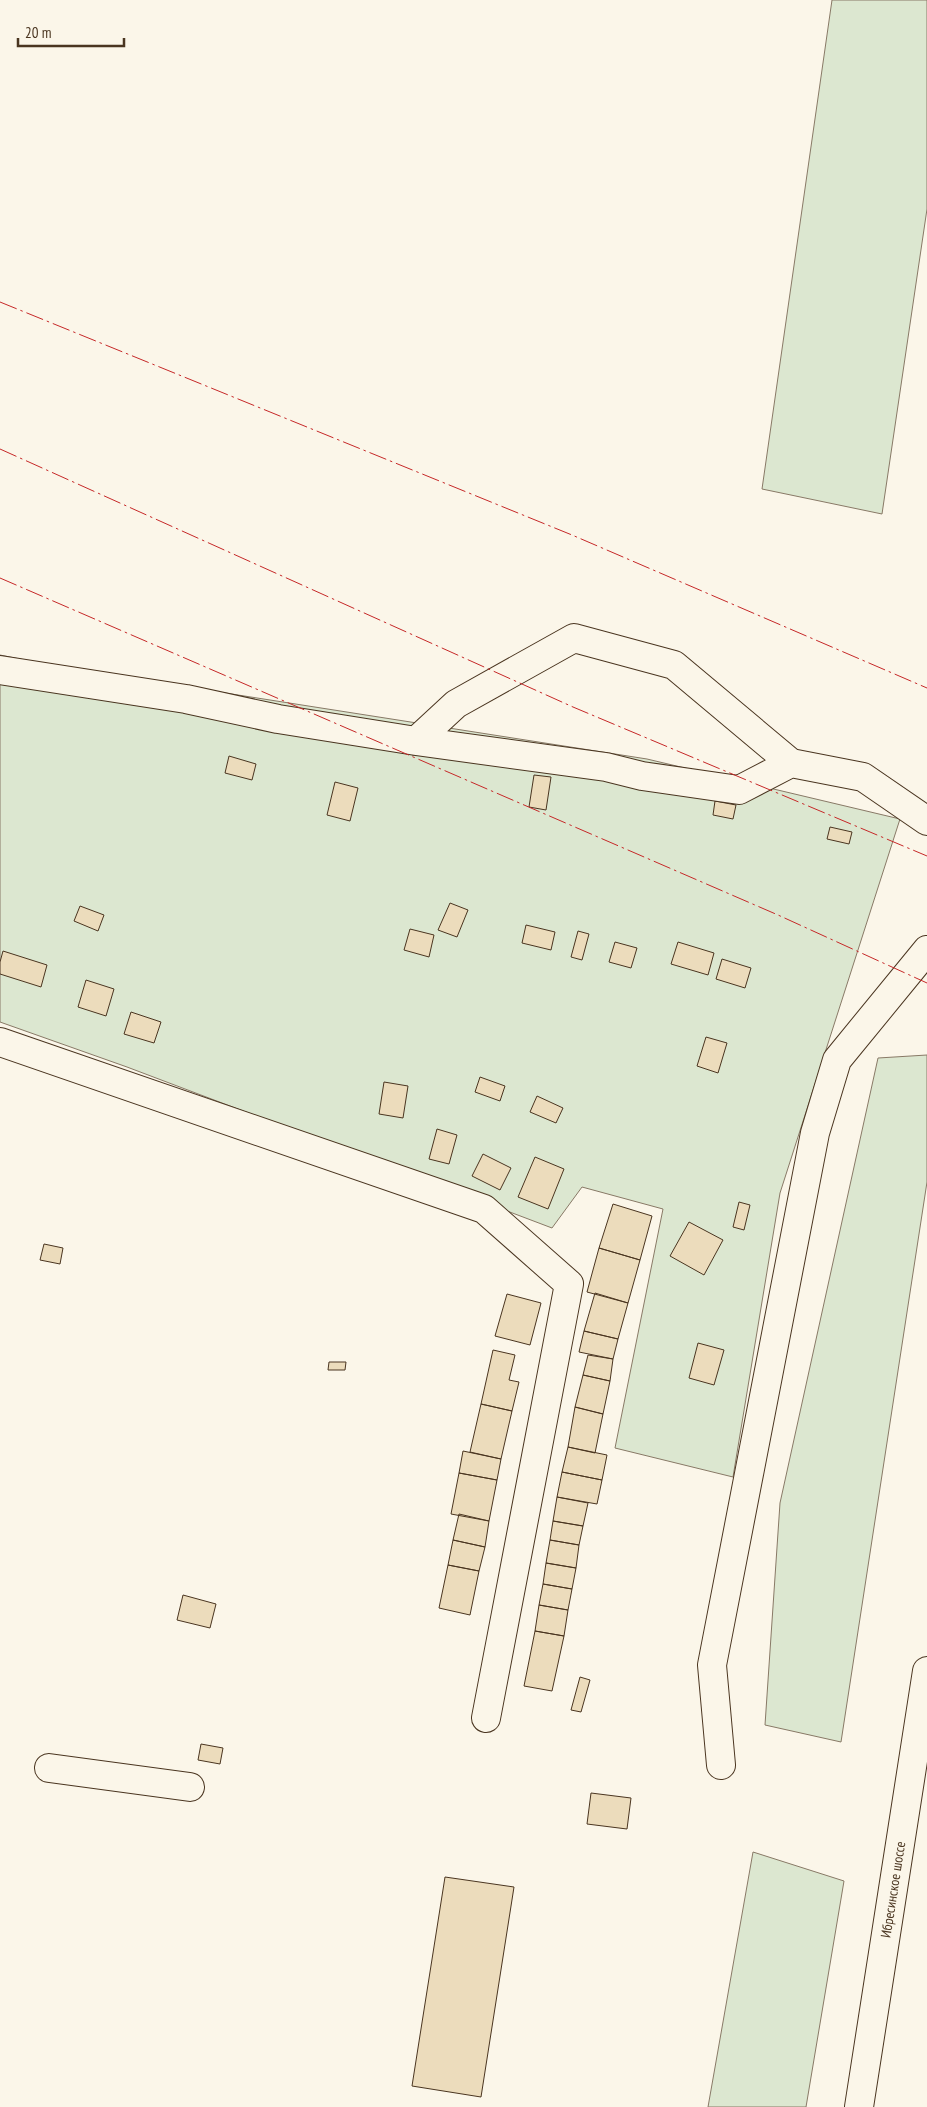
<svg xmlns="http://www.w3.org/2000/svg" width="927" height="2107" font-family="'PT Sans Narrow',sans-serif">
<style>
.green{fill:#dce7d0;stroke:#887966}
.building{fill:#ecdcbc;stroke:#4a3520}
.lines{fill:none;stroke-linecap:round;stroke-linejoin:round}
.minor-casing{stroke:#4a3520;stroke-width:30}
.major-casing{stroke:#4a3520;stroke-width:30}
.minor{stroke:#fbf6e9;stroke-width:28}
.major{stroke:#fbf6e9;stroke-width:28}
.power{stroke:#c62828;stroke-width:1;stroke-dasharray:18 4 2.5 4;stroke-linecap:butt}
.labels{text-anchor:middle;dominant-baseline:central;stroke-width:4;stroke-linejoin:round;paint-order:stroke}
.street-label{font-size:14px;fill:#4a3520;stroke:#fbf6e9}
</style>
<rect width="100%" height="100%" fill="#fbf6e9"/>
<path class="green" d="M832,0h95v209l-45,305 -120,-25z
M0,655l59,12 588,92 253,60 -120,374 -47,284 -118,-29 48,-239 -81,-22 -30,41 -425,-161 -127,-45z
M927,1055v127l-86,560 -76,-17 15,-222 98,-445z
M753,1852l91,29 -38,226h-98z"/>
<path class="building" d="M229,756l27,8 -4,16 -27,-7z
M534,775l17,2 -5,33 -17,-3z
M335,782l23,6 -8,33 -23,-6z
M715,801l21,4 -3,14 -20,-4z
M830,827l22,5 -3,12 -22,-5z
M450,903l18,7 -11,27 -19,-7z
M80,906l24,9 -6,16 -24,-10z
M526,925l29,7 -4,18 -29,-7z
M410,929l24,6 -5,22 -25,-7z
M578,931l11,3 -7,26 -11,-3z
M615,942l22,6 -6,20 -22,-6z
M678,942l36,11 -6,22 -37,-11z
M3,951l44,14 -6,22 -41,-13v-12z
M722,959l29,9 -6,20 -29,-9z
M86,980l28,9 -8,27 -28,-9z
M131,1012l30,10 -7,21 -30,-9z
M706,1037l21,6 -9,30 -21,-7z
M480,1077l25,9 -5,15 -25,-9z
M384,1082l24,4 -5,32 -24,-4z
M537,1096l26,12 -7,15 -26,-11z
M437,1129l20,6 -8,29 -20,-5z
M483,1154l28,14 -11,22 -28,-14z
M535,1157l29,12 -16,40 -30,-12z
M739,1202l11,3 -6,25 -11,-3z
M613,1204l39,12 -12,44 -41,-12z
M689,1222l34,18 -19,35 -34,-19z
M44,1244l19,4 -3,16 -20,-4z
M599,1248l41,12 -12,43 -41,-11z
M595,1293l33,10 -10,36 -34,-8z
M507,1294l34,9 -11,42 -35,-9z
M584,1331l34,8 -5,20 -34,-7z
M698,1343l26,7 -10,35 -25,-7z
M493,1350l22,5 -6,25 10,2 -7,29 -31,-7z
M588,1355l25,4 -3,22 -27,-6z
M329,1362h17l-1,8h-17z
M583,1375l27,6 -7,33 -28,-7z
M481,1404l31,7 -11,48 -31,-7z
M575,1407l28,7 -8,39 -27,-6z
M568,1447l39,8 -5,25 -40,-8z
M463,1451l38,8 -4,21 -38,-7z
M562,1472l40,8 -5,24 -40,-7z
M459,1473l38,7 -8,41 -38,-7z
M557,1497l31,6 -5,23 -30,-5z
M459,1514l30,7 -4,26 -32,-7z
M553,1521l30,5 -4,19 -29,-5z
M453,1540l32,7 -6,24 -31,-6z
M550,1540l29,5 -3,23 -30,-5z
M546,1563l30,5 -4,21 -29,-5z
M448,1565l31,6 -9,44 -31,-7z
M543,1584l29,5 -4,21 -29,-5z
M183,1595l33,9 -6,24 -33,-8z
M539,1605l29,5 -4,26 -29,-5z
M535,1631l29,5 -12,55 -28,-5z
M580,1677l10,3 -9,32 -10,-2z
M201,1744l22,4 -3,16 -22,-4z
M591,1793l40,5 -4,31 -40,-5z
M445,1877l69,10 -33,210 -69,-11z"/>
<g class="lines">
<g class="minor-casing">
<path id="minor" d="M0,670l186,29 92,20 138,22 190,26 36,9 97,14 52,-27
M416,741l40,-37 118,-66 100,27 117,98 72,14 64,44
M0,1042l484,167 85,75 -83,434
M721,1765l-9,-100 103,-532 22,-73 90,-110
M49,1768l141,19"/>
</g>
<g class="major-casing">
<g id="major">
<path id="s1" d="M859,2107l68,-436"/>
</g>
</g>
<use href="#minor" class="minor"/>
<use href="#major" class="major"/>
<path class="power" d="M0,302l572,233 355,153
M0,449l573,258 354,149
M0,578l778,337 149,68"/>
</g>
<g class="labels">
<g class="street-label">
<text stroke="none"><textPath href="#s1" startOffset="220">Ибресинское шоссе</textPath></text>
</g>
</g>
<path d="M18 38v8h106v-8" fill="none" stroke="#4a3520" stroke-width="2.5"/>
<text x="25" y="38" font-size="15" fill="#4a3520" stroke="#fbf6e9" stroke-width="4" paint-order="stroke">20 m</text>
</svg>
